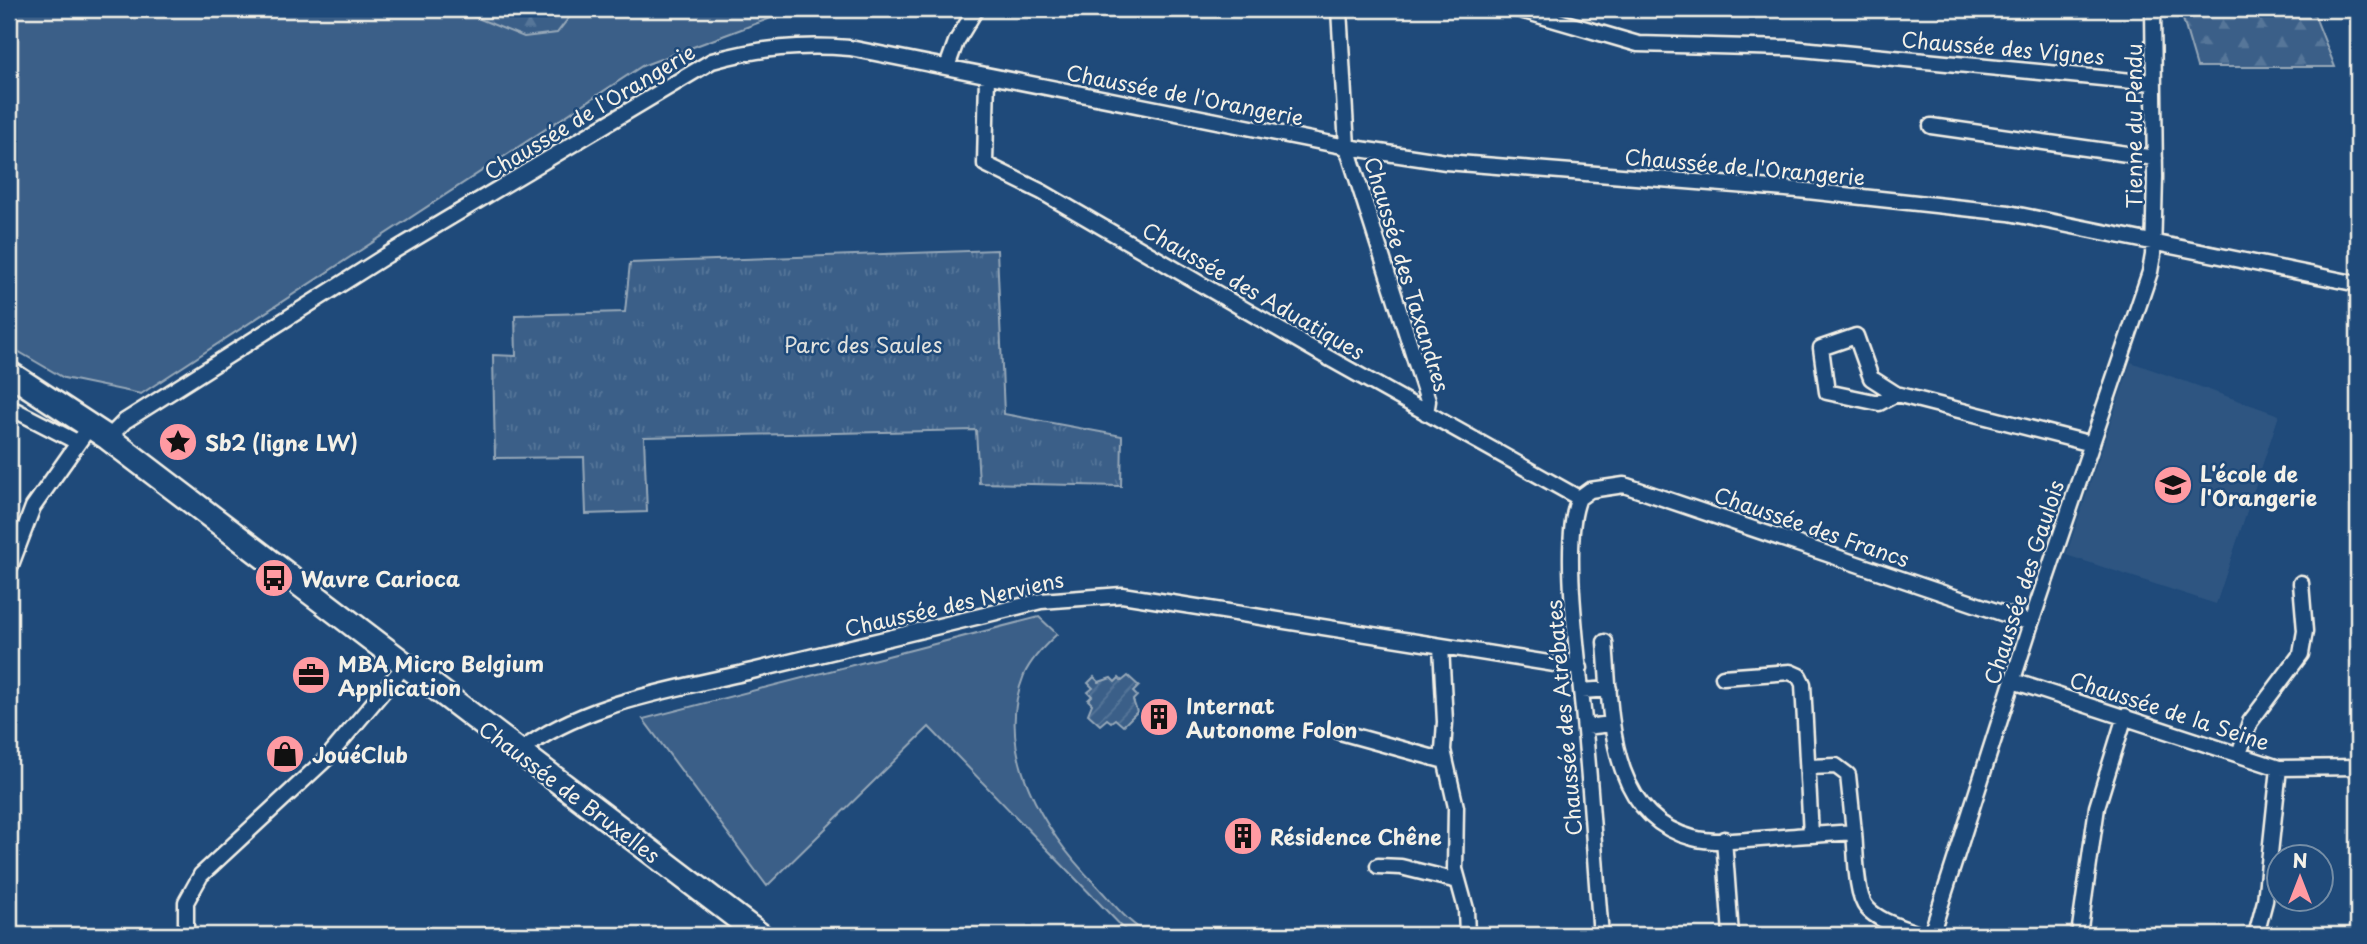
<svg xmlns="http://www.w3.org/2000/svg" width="2367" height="944" font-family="'Playpen Sans',sans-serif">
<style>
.built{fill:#2d5581}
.grass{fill:#3a5f88;stroke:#97a8b8;stroke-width:2}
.forest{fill:url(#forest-firs);stroke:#97a8b8;stroke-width:2}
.park{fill:url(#park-tufts);stroke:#97a8b8;stroke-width:2}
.garden{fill:url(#garden-furrows);stroke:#97a8b8;stroke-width:2}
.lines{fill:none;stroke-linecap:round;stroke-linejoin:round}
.street-casing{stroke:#f4f1e8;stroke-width:19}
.primary-casing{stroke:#f4f1e8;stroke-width:28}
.street{stroke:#1f4a7a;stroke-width:14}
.primary{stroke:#1f4a7a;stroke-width:23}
.labels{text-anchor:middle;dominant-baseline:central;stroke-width:5;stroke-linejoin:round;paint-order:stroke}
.street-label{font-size:21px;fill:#f4f1e8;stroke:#1f4a7a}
.park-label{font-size:21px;fill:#e1e2de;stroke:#1f4a7a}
.poi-label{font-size:21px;font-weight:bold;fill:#f4f1e8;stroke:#1f4a7a;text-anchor:start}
</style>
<defs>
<pattern id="forest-firs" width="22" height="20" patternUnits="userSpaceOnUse" patternTransform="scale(1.75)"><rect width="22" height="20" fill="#3a5f88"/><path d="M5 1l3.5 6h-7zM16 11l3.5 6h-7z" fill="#577699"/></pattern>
<pattern id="park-tufts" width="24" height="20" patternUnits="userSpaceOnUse" patternTransform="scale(1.75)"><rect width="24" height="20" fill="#3a5f88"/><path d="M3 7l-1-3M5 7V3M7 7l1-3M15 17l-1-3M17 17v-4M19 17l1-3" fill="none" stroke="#577699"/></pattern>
<pattern id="garden-furrows" width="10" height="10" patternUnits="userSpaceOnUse" patternTransform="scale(1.75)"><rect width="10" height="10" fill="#3a5f88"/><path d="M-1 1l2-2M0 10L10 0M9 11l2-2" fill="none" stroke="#577699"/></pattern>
</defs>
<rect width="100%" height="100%" fill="#1f4a7a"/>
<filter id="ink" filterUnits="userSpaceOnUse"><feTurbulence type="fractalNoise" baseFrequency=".0143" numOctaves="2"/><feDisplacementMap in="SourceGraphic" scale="14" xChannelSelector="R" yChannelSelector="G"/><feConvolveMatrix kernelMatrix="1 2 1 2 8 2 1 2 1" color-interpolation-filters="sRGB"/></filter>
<g filter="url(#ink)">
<path class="built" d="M2131,362l148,53 -63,189 -150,-49z"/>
<path class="grass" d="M9,9h857l-9,5 -86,4 -129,48 -501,328 -77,-16 -55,-32z
M1039,617l18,17c-13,12 -26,25 -33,41 -31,77 21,158 72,210 16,17 34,41 55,50h-21l-201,-208 -162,159 -124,-167z"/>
<path class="forest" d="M467,9h105l2,2 -17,22 -33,4 -54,-22z
M2180,9h132l23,58h-138z"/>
<path class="park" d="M997,250l7,164 118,22 -1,50 -142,-3 -3,-53 -332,7 3,75 -61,2 -2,-57 -89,1 -2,-103 23,1 -1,-41 110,-3 5,-49z"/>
<path class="garden" d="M1128,676l11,10 -6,6 4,4 -4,4 4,12 -14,14 -8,-7 -4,3 -4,-3 -7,6 -12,-11 4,-10 -4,-4 4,-4 -4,-4 5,-4 -5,-5 6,-6 5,5 12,-4 4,4 4,-4 3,3z"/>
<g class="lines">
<g class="street-casing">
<path id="street" d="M1339,9l8,138 81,254 -2,12
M1517,9l121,35 153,4 362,35
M947,67l9,-25 20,-33
M987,76l-2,88 57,28 283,164 254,142
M1931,126l224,32
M1896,394l-25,-16 -15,-42 -35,12 6,44 52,11 17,-9 196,50
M9,407l68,35
M108,438l17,-17 262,-166 325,-194c47,-13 89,-17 138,-13l497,99 99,15 352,28 211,23 349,71
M1579,498l11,-8 34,-5 407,138
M1579,498c-19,43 1,171 5,223 7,71 11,143 17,214
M11,565l22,-58 57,-81
M1605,642c6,69 2,174 88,196 28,8 87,-2 118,-3
M1441,646l4,76 -2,28 13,57 -1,62 11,40 1,26
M1723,677l67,-5 9,4 4,8 8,151 43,-3 -6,-57 -12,-9 -28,1
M2013,681l266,87 79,-1
M1582,691l27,-2
M1585,727l27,-3
M1340,732l105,29
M519,752c65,-50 154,-62 233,-81 97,-23 193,-46 289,-70l81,-6 458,73
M2239,754l11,-32 51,-68 4,-23 -4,-48
M1854,832c2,19 1,63 13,76 12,14 38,20 54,27
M1724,839l7,96
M1378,866l23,1 57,14
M186,935v-33l15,-27 126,-117 79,-94
M1931,935l100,-312 119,-351 3,-17 2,-78 -2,-168
M2079,935l18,-128 28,-91
M2256,935l9,-34 14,-133"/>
</g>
<g class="primary-casing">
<path id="primary" d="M9,373l99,65 652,497"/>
</g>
<use href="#street" class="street"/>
<use href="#primary" class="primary"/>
</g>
</g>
<defs>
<g id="sight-disc" transform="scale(2.0125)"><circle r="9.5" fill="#ff9aa2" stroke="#1f4a7a"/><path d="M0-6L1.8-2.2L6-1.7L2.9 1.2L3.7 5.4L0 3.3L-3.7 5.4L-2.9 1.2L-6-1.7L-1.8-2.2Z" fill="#111"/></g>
<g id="school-disc" transform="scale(2.0125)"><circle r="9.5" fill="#ff9aa2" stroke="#1f4a7a"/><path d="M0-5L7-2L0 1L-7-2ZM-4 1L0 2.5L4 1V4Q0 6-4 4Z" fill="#111"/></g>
<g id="bus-disc" transform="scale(2.0125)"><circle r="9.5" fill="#ff9aa2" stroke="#1f4a7a"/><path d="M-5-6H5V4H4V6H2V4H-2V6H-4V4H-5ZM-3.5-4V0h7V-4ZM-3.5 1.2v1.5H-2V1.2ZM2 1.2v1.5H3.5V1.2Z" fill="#111"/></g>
<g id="office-disc" transform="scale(2.0125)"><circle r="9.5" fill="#ff9aa2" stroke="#1f4a7a"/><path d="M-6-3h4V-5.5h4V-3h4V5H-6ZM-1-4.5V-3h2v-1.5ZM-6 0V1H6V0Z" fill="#111"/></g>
<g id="building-disc" transform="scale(2.0125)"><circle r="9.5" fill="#ff9aa2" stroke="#1f4a7a"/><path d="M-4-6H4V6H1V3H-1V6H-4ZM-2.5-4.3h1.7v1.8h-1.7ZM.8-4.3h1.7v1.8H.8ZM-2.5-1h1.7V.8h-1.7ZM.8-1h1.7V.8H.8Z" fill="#111"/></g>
<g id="shop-disc" transform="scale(2.0125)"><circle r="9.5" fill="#ff9aa2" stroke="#1f4a7a"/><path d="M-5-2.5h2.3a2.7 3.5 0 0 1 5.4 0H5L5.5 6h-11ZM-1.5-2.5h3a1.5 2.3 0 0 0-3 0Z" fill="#111"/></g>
</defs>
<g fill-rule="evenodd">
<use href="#sight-disc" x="178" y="442"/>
<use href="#school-disc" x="2173" y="485"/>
<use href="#bus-disc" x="274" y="578"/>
<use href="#office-disc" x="311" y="675"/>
<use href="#building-disc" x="1159" y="717"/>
<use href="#shop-disc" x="285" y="754"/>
<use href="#building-disc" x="1243" y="836"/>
</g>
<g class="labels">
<g class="street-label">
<text transform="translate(2003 47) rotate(5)">Chaussée des Vignes</text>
<text transform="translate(1185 94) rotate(11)">Chaussée de l'Orangerie</text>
<text transform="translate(589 111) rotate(-31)">Chaussée de l'Orangerie</text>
<text transform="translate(2133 126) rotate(-90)">Tienne du Pendu</text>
<text transform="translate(1745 166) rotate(5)">Chaussée de l'Orangerie</text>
<text transform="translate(1408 274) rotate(73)">Chaussée des Taxandres</text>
<text transform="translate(1254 290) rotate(30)">Chaussée des Aduatiques</text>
<text transform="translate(1812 526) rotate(19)">Chaussée des Francs</text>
<text transform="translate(2023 582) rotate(-72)">Chaussée des Gaulois</text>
<text transform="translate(954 603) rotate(-13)">Chaussée des Nerviens</text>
<text transform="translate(2170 710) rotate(18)">Chaussée de la Seine</text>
<text transform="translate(1563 718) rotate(-95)">Chaussée des Atrébates</text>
<text transform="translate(570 791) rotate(37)">Chaussée de Bruxelles</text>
</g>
<g class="park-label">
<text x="863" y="344">Parc des Saules</text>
</g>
<g class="poi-label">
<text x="205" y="442">Sb2 (ligne LW)</text>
<text x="2200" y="473">L'école de<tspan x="2200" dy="24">l'Orangerie</tspan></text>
<text x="301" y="578">Wavre Carioca</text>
<text x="338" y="663">MBA Micro Belgium<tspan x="338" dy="24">Application</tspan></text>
<text x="1186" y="705">Internat<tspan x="1186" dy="24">Autonome Folon</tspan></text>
<text x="312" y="754">JouéClub</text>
<text x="1270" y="836">Résidence Chêne</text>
</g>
</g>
<rect width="2367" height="944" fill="none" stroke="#1f4a7a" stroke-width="35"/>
<rect x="18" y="18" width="2332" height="909" fill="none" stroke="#f4f1e8" stroke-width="2.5" filter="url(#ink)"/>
<g transform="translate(2300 878)"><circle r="33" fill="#1f4a7a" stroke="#748da6" stroke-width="2"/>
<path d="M0-5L12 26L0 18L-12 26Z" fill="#ff9aa2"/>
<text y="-10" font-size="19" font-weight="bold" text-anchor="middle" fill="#f4f1e8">N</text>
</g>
</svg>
